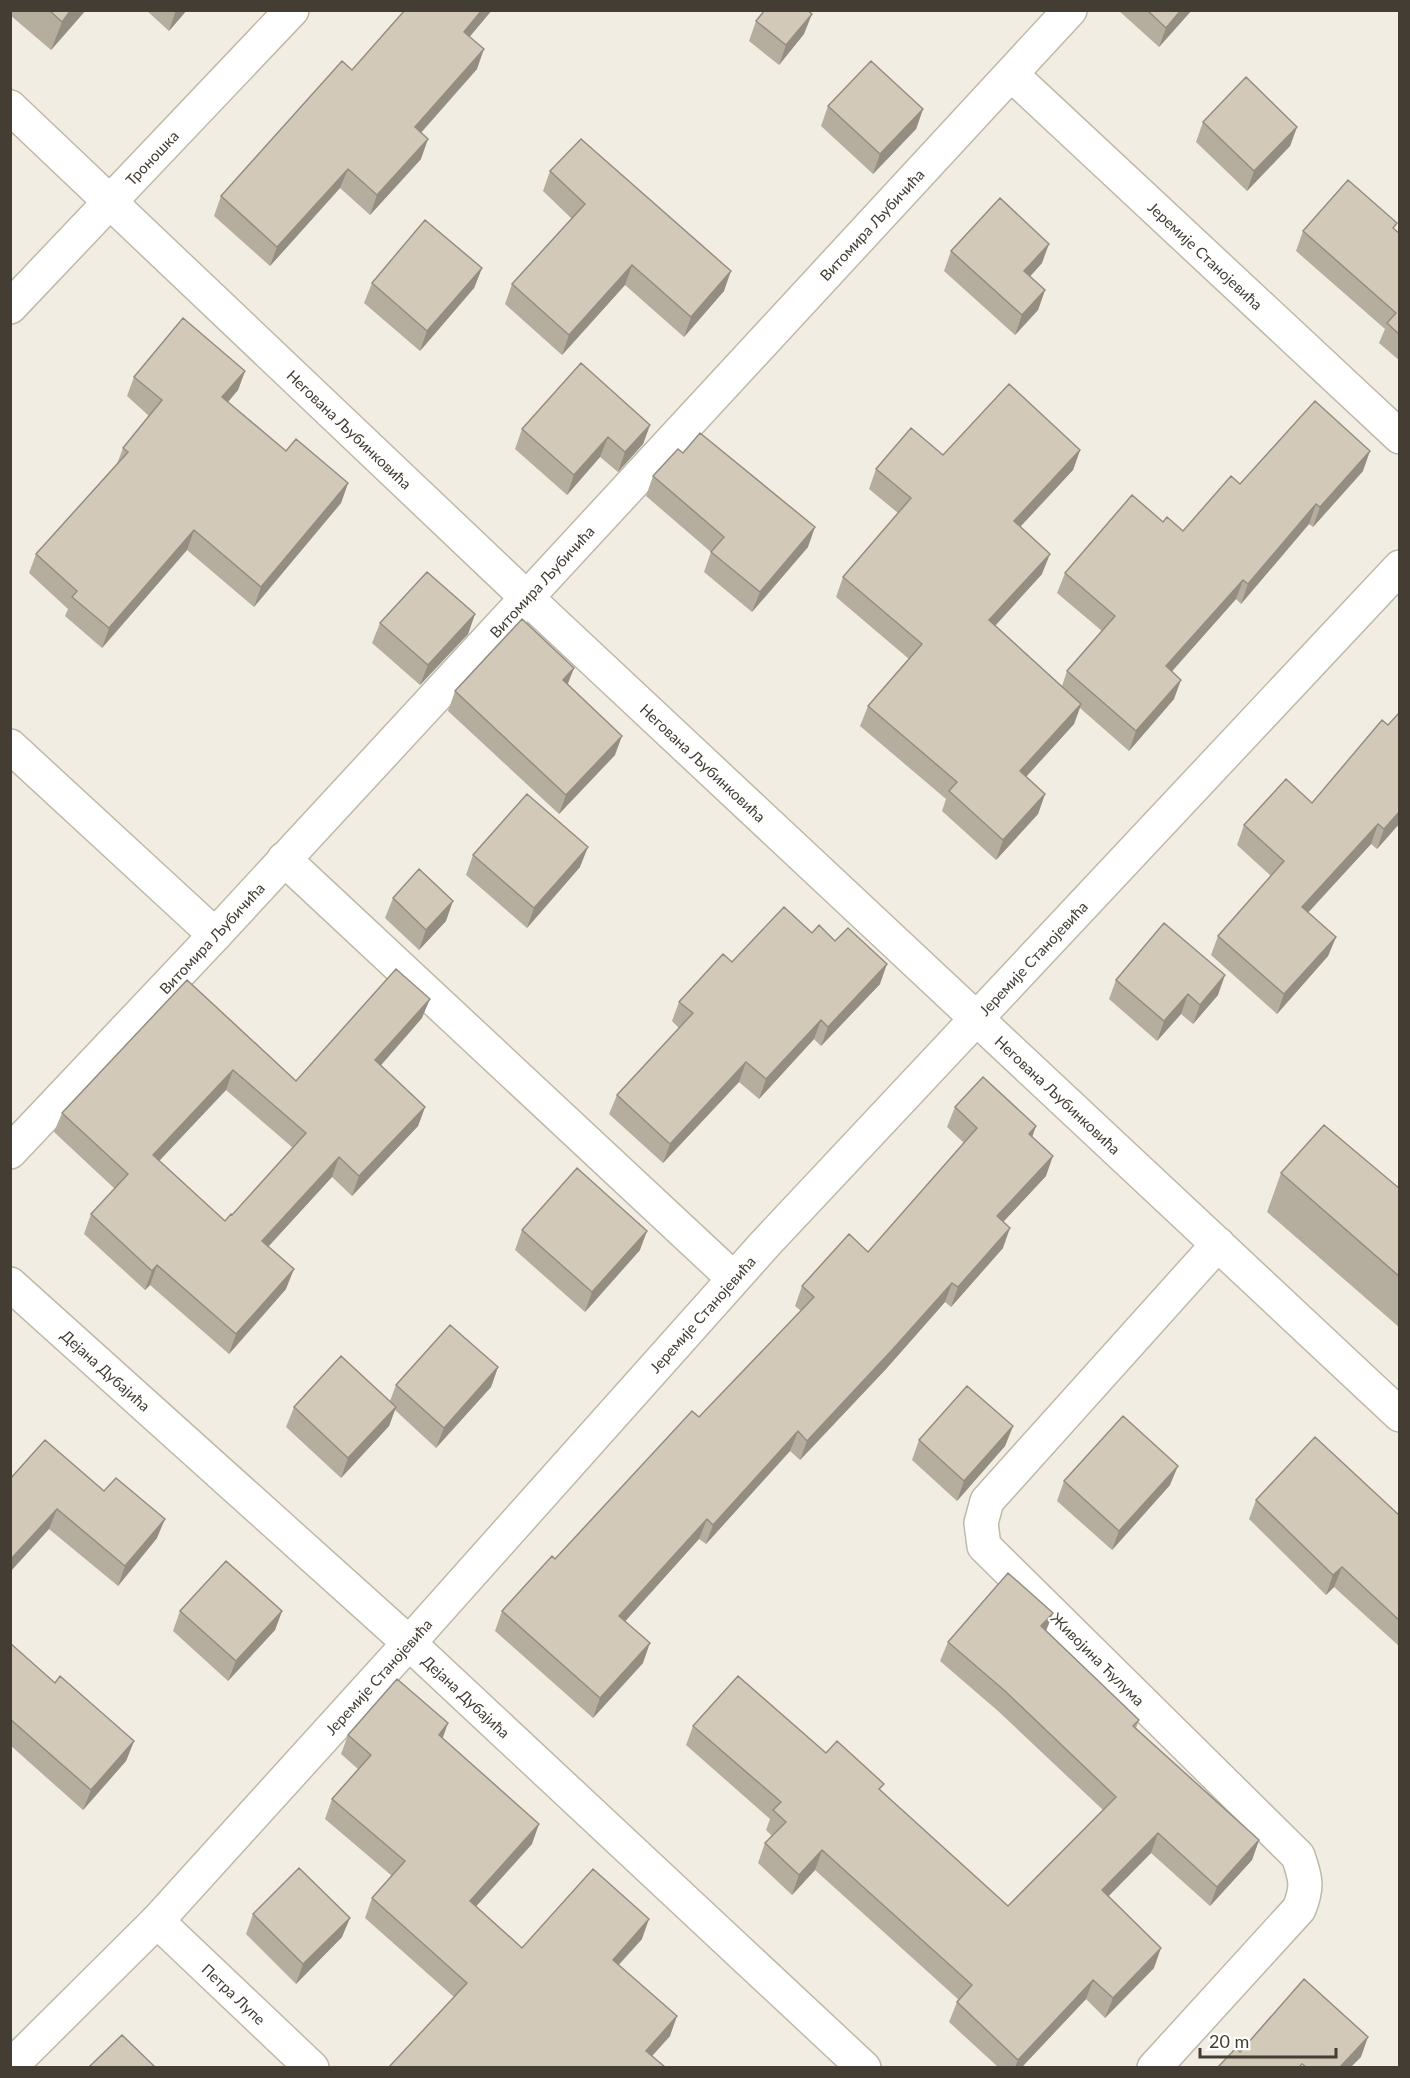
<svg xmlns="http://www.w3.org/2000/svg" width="1410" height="2078" font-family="Lato,sans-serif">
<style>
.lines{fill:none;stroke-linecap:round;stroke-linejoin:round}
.minor-casing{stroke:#c0b8a8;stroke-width:36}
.minor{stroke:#fff;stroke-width:33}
.wall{fill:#b5ad9e;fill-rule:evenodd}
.shaded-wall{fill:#948d81}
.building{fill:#d3c9b8;stroke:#948d81;stroke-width:1.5;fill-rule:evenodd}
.labels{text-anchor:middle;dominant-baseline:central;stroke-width:4.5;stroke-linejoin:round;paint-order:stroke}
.street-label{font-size:15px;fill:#433d33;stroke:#fff}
</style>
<rect width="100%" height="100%" fill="#f2ede2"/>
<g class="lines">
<g class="minor-casing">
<g id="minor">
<path id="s1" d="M1011,74l389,363"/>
<path id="s2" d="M10,107l516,490 874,818"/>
<path id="s3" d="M10,307l282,-297"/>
<path d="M10,746l205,189"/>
<path d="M284,859l449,419"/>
<path id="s4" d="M10,1152l205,-217 855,-925"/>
<path id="s5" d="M10,1284l399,359 455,425"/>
<path id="s6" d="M157,1921l155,147"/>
<path id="s7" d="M10,2067l147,-146 252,-278 356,-399 635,-677"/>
<path d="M1154,2068l145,-159c9,-22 7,-30 -1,-53l-314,-310 -3,-23 6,-22 231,-257"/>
</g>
</g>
<use href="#minor" class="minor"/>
</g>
<path class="wall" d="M10,10h76l-35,40 -41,-35z
M146,10h41l-18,21z
M492,10l-23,27 8,32 -56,64v26l-51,56 -30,-27 -70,78 -56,-50 7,-20 131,-126z
M1118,10h74l-33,37z
M756,21l48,13 -25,31 -30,-24z
M828,106l95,3 -7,20 -43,45 -52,-48z
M1203,122l94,5 -7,19 -43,45 -51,-49z
M550,171l174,120 -40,46 -59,-52 -63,70 -57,-51 7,-20 60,-65 -29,-28z
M1395,230l5,4v127l-21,-18 6,-14 -89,-78 7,-20z
M951,251l91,12 -12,13 15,14 -7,20 -23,25 -71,-64z
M482,268l-8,20 -54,63 -56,-48 8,-20z
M245,371l-7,19 -10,12 58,49 62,32 -7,20 -87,104 -67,-57 -85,98 -37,-32 3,-7 -39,-36 7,-19 81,-90 6,-16 26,-32 -22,-20 7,-19z
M650,425l-7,19 -25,28 -18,-15 -33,38 -52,-46 7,-20z
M1080,450l-7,20 -53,57 22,47 -47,52 67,60 5,-15 35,-40 -45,-38 8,-20 98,-51 20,9 57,-47 123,-13 -50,56 -4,-3 -68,80 -5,-5 -64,72 2,28 -45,52 -49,-43 -6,16 -48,53 19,17 -7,20 -42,46 -54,-49 4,-12 -86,-73 8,-20 41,-47 -73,-62 7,-20 55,-64 -29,-24 7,-20 67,-14z
M653,476l155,71 -56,65 -48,-40 7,-20 -65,-56z
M475,614l-7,20 -48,51 -48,-42 8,-20z
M574,668l-6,16 47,71 -56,59 -111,-103 7,-20z
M1400,712v111l-23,26 -6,-5 -63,68 28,25 -8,19 -51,58 -66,-59 7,-19 53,-60 -34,-31 7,-20 68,-22z
M473,855l107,12 -53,61 -61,-53z
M393,898l53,23 -27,29 -34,-32z
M812,933l68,51 -59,62 -7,-7 -55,60 -20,-17 -76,81 -54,-49 8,-19 62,-67 -7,-7 7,-19 53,-40z
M187,980l109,101 126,-63 -41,47 44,42 -7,19 -66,70 -20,-19 -64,70 18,42 -57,65 -79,-69 -5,5 -61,-56 7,-20 24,-25 -61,-57 8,-19zM226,1090l67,58 -61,67 -7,6 -66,-61z
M1116,980l102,15 -25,29 -12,-10 -24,27 -48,-42z
M955,1107l77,30 14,39 -43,46v26l-52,59 -6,-5 -59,67 -86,91 -10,-9 -84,93 -7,-5 -74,82 18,42 -50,55 -98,-87 7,-20 197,-194 102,-106 -6,-5 7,-20 66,-34 96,-109 -17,-16z
M1281,1173l119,16v139l-133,-116z
M522,1230l118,20 -55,62 -70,-62z
M498,1367l-7,20 -55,61 -41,-38 -6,16 -48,52 -55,-51 8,-20 96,-6 6,-16z
M1013,1426l-8,20 -48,55 -45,-41 7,-20z
M10,1479l94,12 53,47 -39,48 -69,-57 -39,43z
M1064,1481l106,4 -58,65 -55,-49z
M1256,1500l144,16v131l-66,-60 -8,8 -77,-76z
M180,1611h102l-7,19 -47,51 -55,-50z
M1053,1613l-7,18 93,89 -3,8 123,112 -7,20 -42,46 -59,-53 -43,43 46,72 -49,50 -19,-19 -64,68h-24l-49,-45 8,-20 2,-2 -144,-130 -23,25 -34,-32 7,-20 7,-7 -6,-6 4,-11 -84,-74 7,-19 133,27 55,38 127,115 95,-96 -105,-99 -58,-50 8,-19z
M10,1643l45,40 79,58 -8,20 -43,49 -73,-65z
M348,1735l95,3 89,106 -56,62 46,42 120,-9 -23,26 51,71 -18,20 -198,-59 -89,-79 7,-20 20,-22 -67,-57 7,-20 26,-30 -17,-15z
M253,1914l89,23 -46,47 -50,-50z"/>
<path class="shaded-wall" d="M71,10h15l-35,40 11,-28z
M176,10h11l-18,21z
M482,10h10l-35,42 7,-20z
M1181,10h11l-33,37 7,-19z
M812,14l-8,20 -25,31 7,-20z
M484,49l-7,20 -69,78 7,-20z
M923,109l-7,20 -43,45 7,-20z
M1297,127l-7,19 -43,45 7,-20z
M428,139l-7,20 -51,56 7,-20z
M348,169l-8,19 -70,78 7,-19z
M1049,244l-7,19 -25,28 7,-20z
M632,265l-7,20 -63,70 7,-20z
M482,268l-8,20 -54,63 7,-20z
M731,271l-7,20 -40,46 7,-20z
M1045,290l-7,20 -23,25 7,-20z
M245,371l-7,19 -23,27 7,-20z
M650,425l-7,19 -25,28 7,-20z
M608,437l-8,20 -33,38 7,-20z
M1080,450l-7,20 -66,71 7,-20z
M1370,451l-7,20 -50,56 7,-20z
M348,483l-7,20 -87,104 7,-20z
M1316,504l-7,20 -68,80 7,-20z
M815,527l-7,20 -56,65 8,-20z
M194,530l-7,20 -85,98 7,-20z
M1050,554l-8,20 -60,66 7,-20z
M1243,580l-7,19 -77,87 7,-20z
M475,614l-7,20 -48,51 8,-20z
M574,668l-8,19 -3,-7z
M1181,680l-7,19 -45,52 7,-20z
M1081,704l-7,20 -61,67 7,-20z
M622,736l-7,19 -56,59 7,-19z
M1045,794l-7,20 -42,46 7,-20z
M1400,811v12l-23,26 7,-20z
M1378,824l-7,20 -76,83 7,-20z
M588,847l-8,20 -53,61 7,-20z
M453,901l-7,20 -27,29 7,-20z
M1336,937l-8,19 -51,58 7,-20z
M887,964l-7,20 -59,62 7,-19z
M1225,975l-7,20 -25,29 7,-19z
M1188,994l-7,20 -24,27 7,-20z
M430,999l-8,19 -54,62 7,-20z
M821,1020l-7,19 -55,60 7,-20z
M746,1062l-7,20 -76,81 7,-19z
M233,1070l-7,20 -80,85 7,-20z
M425,1107l-7,19 -66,70 7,-20z
M1036,1126l-7,20v-12z
M1053,1156l-7,20 -56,60 7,-20z
M339,1157l-7,20 -77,84 7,-20z
M1010,1228l-7,20 -52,59 7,-20z
M647,1231l-7,19 -55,62 7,-20z
M157,1265l-7,20 -5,5 7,-19z
M294,1269l-8,20 -57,65 7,-20z
M952,1283l-7,19 -59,67 -86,91 7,-19z
M498,1367l-7,20 -55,61 8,-20z
M396,1407l-7,19 -48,52 7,-20z
M1013,1426l-8,20 -48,55 7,-20z
M798,1431l-8,20 -84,93 7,-19z
M1178,1466l-8,19 -58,65 7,-19z
M57,1509l-8,20 -39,43v-12z
M165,1519l-8,19 -39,48 7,-20z
M707,1519l-8,20 -87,97 7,-20z
M1342,1567l-8,20 -8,8 7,-20z
M282,1611l-7,19 -47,51 8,-20z
M1053,1613l-8,20 -4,-7z
M650,1643l-7,20 -50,55 7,-20z
M448,1723l-7,20 -2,-8z
M134,1741l-8,20 -43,49 8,-20z
M539,1824l-7,20 -69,77 7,-20z
M1158,1833l-7,20 -56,57 7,-20z
M1259,1840l-7,20 -42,46 7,-19z
M822,1850l-7,20 -23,25 7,-20z
M350,1918l-8,19 -46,47 7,-20z
M649,1919l-7,20 -37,40 8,-19z
M1161,1948l-7,20 -49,50 8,-20z
M1093,1980l-7,19 -64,68h-7l3,-7z
M677,2016l-7,20 -28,31 4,-16z
M1368,2037l-7,20 -10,10h-11z"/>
<path class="building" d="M49,10h22l-9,12z
M405,10h77l-18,22 20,17 -69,78 13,12 -51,56 -29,-26 -71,78 -56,-51 121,-135 10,9z
M765,10h42l5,4 -26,31 -30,-24z
M1147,10h34l-15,18z
M871,61l52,48 -43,45 -52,-48z
M1246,77l51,50 -43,44 -51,-49z
M581,139l150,132 -40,46 -59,-52 -63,70 -57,-51 73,-80 -35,-33z
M1348,180l49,43 -4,5 7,6v101l-13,-12 9,-10 -93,-82z
M1000,198l49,46 -25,27 21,19 -23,25 -71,-64z
M425,220l57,48 -55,63 -55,-48z
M183,318l62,53 -23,26 64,54 10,-12 52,44 -87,104 -67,-57 -85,98 -37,-31 5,-6 -41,-37 92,-102 -5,-4 39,-48 -28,-23z
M581,363l69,62 -25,27 -17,-15 -34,38 -52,-46z
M1009,384l71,66 -66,71 36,33 -61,66 92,84 -61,67 25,23 -42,46 -54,-49 8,-9 -89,-76 54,-62 -79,-67 68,-79 -35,-29 35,-41 32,27z
M1315,401l55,50 -50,56 -4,-3 -68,80 -5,-4 -77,86 15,14 -45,51 -69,-60 48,-55 -50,-43 67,-78 31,27 4,-5 16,14 48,-55 9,8z
M700,433l115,94 -55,65 -49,-40 13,-15 -71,-61 25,-27 5,4z
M427,572l48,42 -47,51 -48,-42z
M522,619l52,49 -11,12 59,56 -56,59 -111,-104z
M1400,712v99l-16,18 -6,-5 -76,83 34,30 -52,57 -66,-58 66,-75 -40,-36 42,-46 26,24 70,-83 6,5z
M527,794l61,53 -54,61 -61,-53z
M419,869l34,32 -27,29 -33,-32z
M784,907l28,26 7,-8 16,16 13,-13 39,36 -59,63 -7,-7 -55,59 -20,-17 -76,82 -53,-49 76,-82 -14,-11 44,-48 9,8z
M1164,923l61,52 -25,30 -12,-11 -24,27 -48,-41z
M396,969l34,30 -55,61 50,47 -66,69 -20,-19 -77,84 32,28 -58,65 -79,-69 -5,6 -61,-57 37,-40 -66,-61 125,-133 109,101zM233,1070l73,63 -74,82 -1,-1 -6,7 -72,-66z
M983,1077l53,49 -7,8 24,22 -56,60 13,12 -52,59 -6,-4 -59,66 -86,92 -9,-10 -85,94 -6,-6 -88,97 31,27 -50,55 -98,-87 50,-55 3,3 137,-148 7,6 115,-120 -12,-11 47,-52 19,18 109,-124 -22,-21z
M1324,1125l76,64v88l-119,-104z
M577,1168l70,63 -55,61 -70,-62z
M450,1325l48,42 -54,61 -48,-43z
M341,1356l55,51 -48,51 -54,-51z
M967,1386l46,40 -49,55 -45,-41z
M1123,1416l55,50 -59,65 -55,-50z
M1315,1437l85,79v105l-58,-54 -9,8 -77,-75z
M45,1440l59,51 12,-13 49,41 -40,47 -68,-57 -47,51v-81z
M226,1561l56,50 -46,50 -56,-50z
M1008,1573l45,40 -12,13 98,94 -6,6 126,114 -42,47 -59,-54 -56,57 59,58 -48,50 -20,-18 -75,80 -61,-58 15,-17 -150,-135 -23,25 -34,-32 21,-21 -13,-12 8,-8 -88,-76 45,-50 88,77 11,-12 47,43 -5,5 129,117 108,-109 -111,-106 -57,-49z
M10,1643l45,40 5,-7 74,65 -43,49 -81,-71z
M397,1679l51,44 -9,12 100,89 -69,77 52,47 71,-79 56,50 -36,41 64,56 -31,35 19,16h-276l78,-84 -95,-85 33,-37 -73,-62 39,-44 -23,-20z
M299,1868l51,50 -47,46 -50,-50z
M1304,1979l64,58 -28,30h-34l-4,-3 -3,3h-81l18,-19 4,4z
M122,2035l33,32h-66z"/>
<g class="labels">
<g class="street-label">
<text stroke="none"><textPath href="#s3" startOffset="206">Троношка</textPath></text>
<text stroke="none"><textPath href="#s4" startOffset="1266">Витомира Љубичића</textPath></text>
<text stroke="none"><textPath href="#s1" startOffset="266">Јеремије Станојевића</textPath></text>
<text stroke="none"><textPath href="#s2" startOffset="468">Негована Љубинковића</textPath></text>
<text stroke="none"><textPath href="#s4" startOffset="780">Витомира Љубичића</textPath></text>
<text stroke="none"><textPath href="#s2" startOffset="954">Негована Љубинковића</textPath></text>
<text stroke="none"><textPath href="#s4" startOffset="294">Витомира Љубичића</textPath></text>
<text stroke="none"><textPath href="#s7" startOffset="1509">Јеремије Станојевића</textPath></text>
<text stroke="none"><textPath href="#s2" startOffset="1440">Негована Љубинковића</textPath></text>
<text stroke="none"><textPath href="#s7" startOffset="1023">Јеремије Станојевића</textPath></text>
<text stroke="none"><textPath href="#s5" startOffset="129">Дејана Дубајића</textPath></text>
<text transform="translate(1098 1659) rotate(45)">Живојина Ћулума</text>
<text stroke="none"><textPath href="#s7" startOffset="537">Јеремије Станојевића</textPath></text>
<text stroke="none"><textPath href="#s5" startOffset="615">Дејана Дубајића</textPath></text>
<text stroke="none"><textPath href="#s6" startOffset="106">Петра Лупе</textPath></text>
</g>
</g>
<rect width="1410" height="2078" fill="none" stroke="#433d33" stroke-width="24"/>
<path d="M1200 2048v9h136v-9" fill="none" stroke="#433d33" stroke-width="3"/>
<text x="1209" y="2048" font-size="18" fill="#433d33" stroke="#ffffff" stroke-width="4.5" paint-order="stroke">20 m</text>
</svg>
